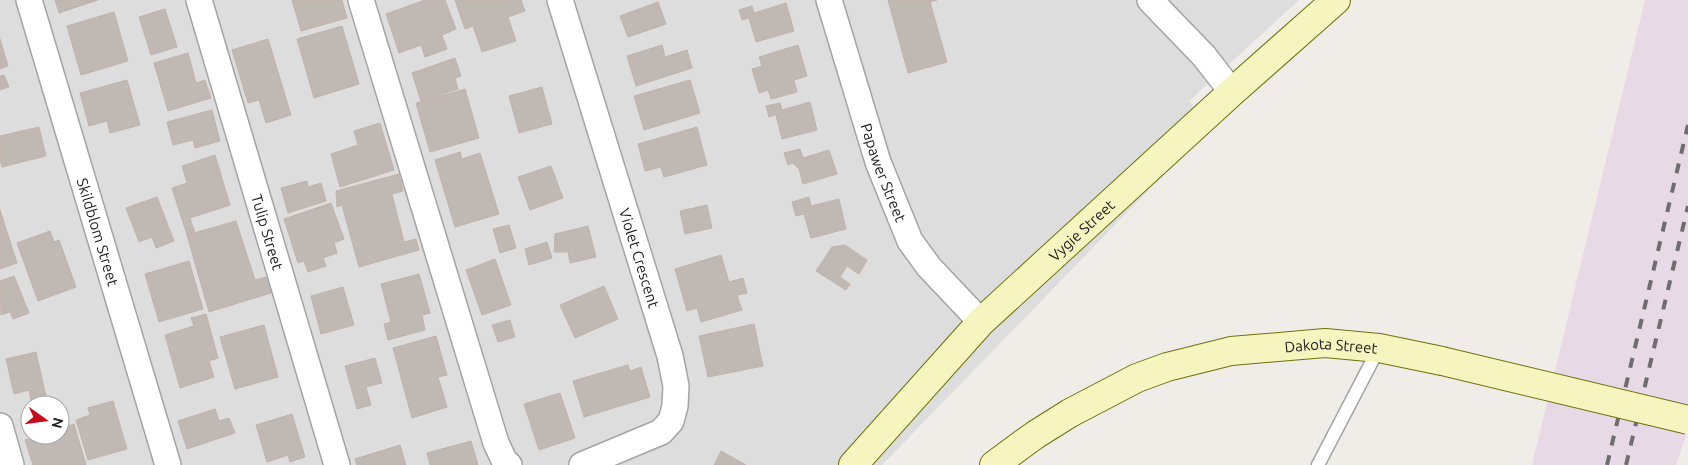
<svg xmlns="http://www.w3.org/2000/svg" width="1688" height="465" font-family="Ubuntu,sans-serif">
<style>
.residential{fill:#dedddd;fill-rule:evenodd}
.industrial{fill:#e8d9e7}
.building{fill:#c0b8b3;stroke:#c1b2aa}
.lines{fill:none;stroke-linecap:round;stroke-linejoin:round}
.lane-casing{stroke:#a4a4a4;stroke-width:15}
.street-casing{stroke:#a4a4a4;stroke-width:28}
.secondary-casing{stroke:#6f720c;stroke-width:30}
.lane{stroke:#fff;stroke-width:12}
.street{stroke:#fff;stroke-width:25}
.secondary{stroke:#f6f4bf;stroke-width:28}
.rail{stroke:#6e6e6e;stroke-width:4;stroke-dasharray:10 10;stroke-linecap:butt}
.secondary-bridge-casing{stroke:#6f720c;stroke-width:30;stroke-linecap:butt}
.secondary-bridge{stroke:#f6f4bf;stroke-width:28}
.labels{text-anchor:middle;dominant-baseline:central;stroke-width:4;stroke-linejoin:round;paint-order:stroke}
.street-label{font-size:15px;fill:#202020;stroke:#fff}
</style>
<rect width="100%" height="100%" fill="#f0ece7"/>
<path class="residential" d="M0,0h1299l-110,101 21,26 -328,338h-882zM30,405h30v30h-30z"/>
<path class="industrial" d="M1645,0h43v430l-12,35h-144z"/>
<path class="building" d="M55,0h43l-39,13z
M292,0h50l5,18 -46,13z
M425,0h20l11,29 -14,6 5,14 -22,8 -4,-12 -22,8 -13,-39z
M455,0h66l4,11 -17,6 8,24 -34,11 -9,-26 -8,3z
M888,0h49l-7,2 17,60 -39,11z
M658,2l8,22 -38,13 -8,-21z
M786,3l8,28 -38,11 -7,-24 -7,2 -3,-10 13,-4 2,7z
M165,9l12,38 -26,8 -12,-38z
M114,12l14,49 -47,14 -14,-49z
M342,26l17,58 -45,14 -17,-59z
M0,39l8,27 -8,3z
M268,39l23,76 -25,8 -7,-23 -11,3 -16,-53z
M662,45l3,12 22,-7 5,18 -56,18 -9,-30z
M798,45l9,31 -13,4 3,12 -26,7 -3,-9 -9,3 -7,-24 10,-3 -3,-9z
M188,53l8,30 9,-3 6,18 -43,13 -14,-48z
M455,58l6,18 -6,2 3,11 -37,12 -9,-28z
M4,75l5,12 -9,3v-14z
M127,80l13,45 -30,8 -3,-12 -18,5 -9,-33z
M690,80l10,33 -56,17 -10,-34z
M542,87l10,37 -33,9 -10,-37z
M465,89l14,49 -49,14 -14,-49z
M810,102l7,28 -35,9 -6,-24 -7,2 -3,-11 14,-3 2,7z
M212,110l8,31 -25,7 -2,-8 -20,5 -6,-23z
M380,123l14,47 -54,17 -9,-33 27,-9 -4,-14z
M39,127l7,29 -44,11 -2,-8v-23z
M697,127l10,38 -43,12 -3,-10 -16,4 -7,-27z
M800,149l3,9 26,-8 8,24 -34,10 -4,-15 -6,-6 -5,2 -4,-12z
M460,152l2,7 18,-6 19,61 -44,13 -20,-67z
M215,155l15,50 -40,13 5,15 -8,2 -15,-47 15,-5 -5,-17z
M551,166l12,32 -33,12 -12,-33z
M399,174l4,17 -11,3 12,48 12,-3 3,11 -60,17 -17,-62 -5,2 -1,-16z
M307,181l1,6 13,-4 5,18 -38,12 -7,-25z
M157,197l17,44 -18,7 -4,-11 -13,5 -13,-34z
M809,197l2,9 28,-7 7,30 -35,9 -7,-24 -8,2 -4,-14z
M331,203l13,36 -10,4 3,10 -14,5 3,8 -18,6 -4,-11 -6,2 -14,-44z
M707,205l5,23 -27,6 -5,-23z
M0,210l17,53 -17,6z
M236,221l19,59 11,-3 5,16 -62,19 -22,-77z
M509,225l7,23 -16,5 -7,-24z
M588,226l8,31 -26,6 -2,-11h-14l1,-18z
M50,231l4,11 5,-2 17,47 -38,14 -21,-58z
M547,242l5,16 -23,7 -4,-16z
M845,245l22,15 -8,14 -12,-8 -7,11 10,7 -4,6 -30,-19 16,-24z
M721,255l8,27 14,-4 4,15 -10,2 5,15 -41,12 -4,-14 -10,3 -12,-42z
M495,259l16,46 -29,10 -16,-45z
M189,261l14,48 -44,13 -14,-48z
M419,274l11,39 -8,2 3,15 -37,10 -4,-16 7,-2 -10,-38z
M14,276l15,37 -16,6 -3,-7 -9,3 -1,-34z
M604,286l14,33 -43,19 -15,-33z
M343,287l11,38 -33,9 -10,-38z
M206,314l12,44 -9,3 5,16 -34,11 -15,-53 29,-9 -3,-8z
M510,320l5,17 -17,5 -6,-17z
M754,324l9,42 -55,11 -9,-41z
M264,325l14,52 -43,12 -15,-52z
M436,336l11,39 -9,2 9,30 -35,11 -19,-70z
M36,352l11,49 -15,4 -3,-15 -15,4 -8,-35z
M375,358l7,25 -16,4 5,18 -14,4 -12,-43z
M628,365l2,6 11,-4 9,30 -66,20 -11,-36z
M560,393l15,45 -36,12 -15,-46z
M113,401l14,48 -39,11 -12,-40 14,-5 -2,-7z
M215,409l4,12 10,-3 6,15 -48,16 -9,-28z
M292,414l13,43 -15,5 -2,-7 -21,7 -11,-37z
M74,424l12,41h-53l-8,-25 16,-5h19v-6z
M471,441l7,24h-48l-3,-12z
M400,445l6,20h-49l-2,-6z
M721,451l25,14h-32z"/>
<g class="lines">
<g class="lane-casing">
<path id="lane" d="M1318,465l61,-117"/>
</g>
<g class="street-casing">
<g id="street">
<path id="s1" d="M29,0l139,465"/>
<path id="s2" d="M199,0l138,465"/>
<path d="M361,0l135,443 8,17 5,5"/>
<path id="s3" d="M560,0l110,356 6,30 -1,20 -4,15 -10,11 -79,33"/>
<path id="s4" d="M829,0l49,162 32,79 19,26 52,55"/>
<path d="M1150,0l54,56 28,36"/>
<path d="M0,426l11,39"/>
</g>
</g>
<g class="secondary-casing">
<g id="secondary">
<path id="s5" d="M853,465l128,-143 251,-230 104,-92"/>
<path id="s6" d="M994,465l41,-30 35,-22 67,-35 30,-11 64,-16 94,-8 54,5 63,13"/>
</g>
</g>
<use href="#lane" class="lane"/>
<use href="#street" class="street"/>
<use href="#secondary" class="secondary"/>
<path class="rail" d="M1607,465l81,-340
M1626,465l62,-259"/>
<g class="secondary-bridge-casing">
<path id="secondary-bridge" d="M1442,361l246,59"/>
</g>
<use href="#secondary-bridge" class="secondary-bridge"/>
</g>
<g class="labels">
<g class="street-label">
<text stroke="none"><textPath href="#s4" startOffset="181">Papawer Street</textPath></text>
<text stroke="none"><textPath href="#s5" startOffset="328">Vygie Street</textPath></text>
<text stroke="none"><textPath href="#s1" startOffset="242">Skildblom Street</textPath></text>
<text stroke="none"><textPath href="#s2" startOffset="242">Tulip Street</textPath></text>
<text stroke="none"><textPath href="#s3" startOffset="270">Violet Crescent</textPath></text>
<text stroke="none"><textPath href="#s6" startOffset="366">Dakota Street</textPath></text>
</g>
</g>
<g transform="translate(45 420) rotate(104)"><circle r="24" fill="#ffffff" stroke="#a6a6a6"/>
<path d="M0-4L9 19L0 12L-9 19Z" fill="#c30d1c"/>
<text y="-8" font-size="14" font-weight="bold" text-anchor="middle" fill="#202020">N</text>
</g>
</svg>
